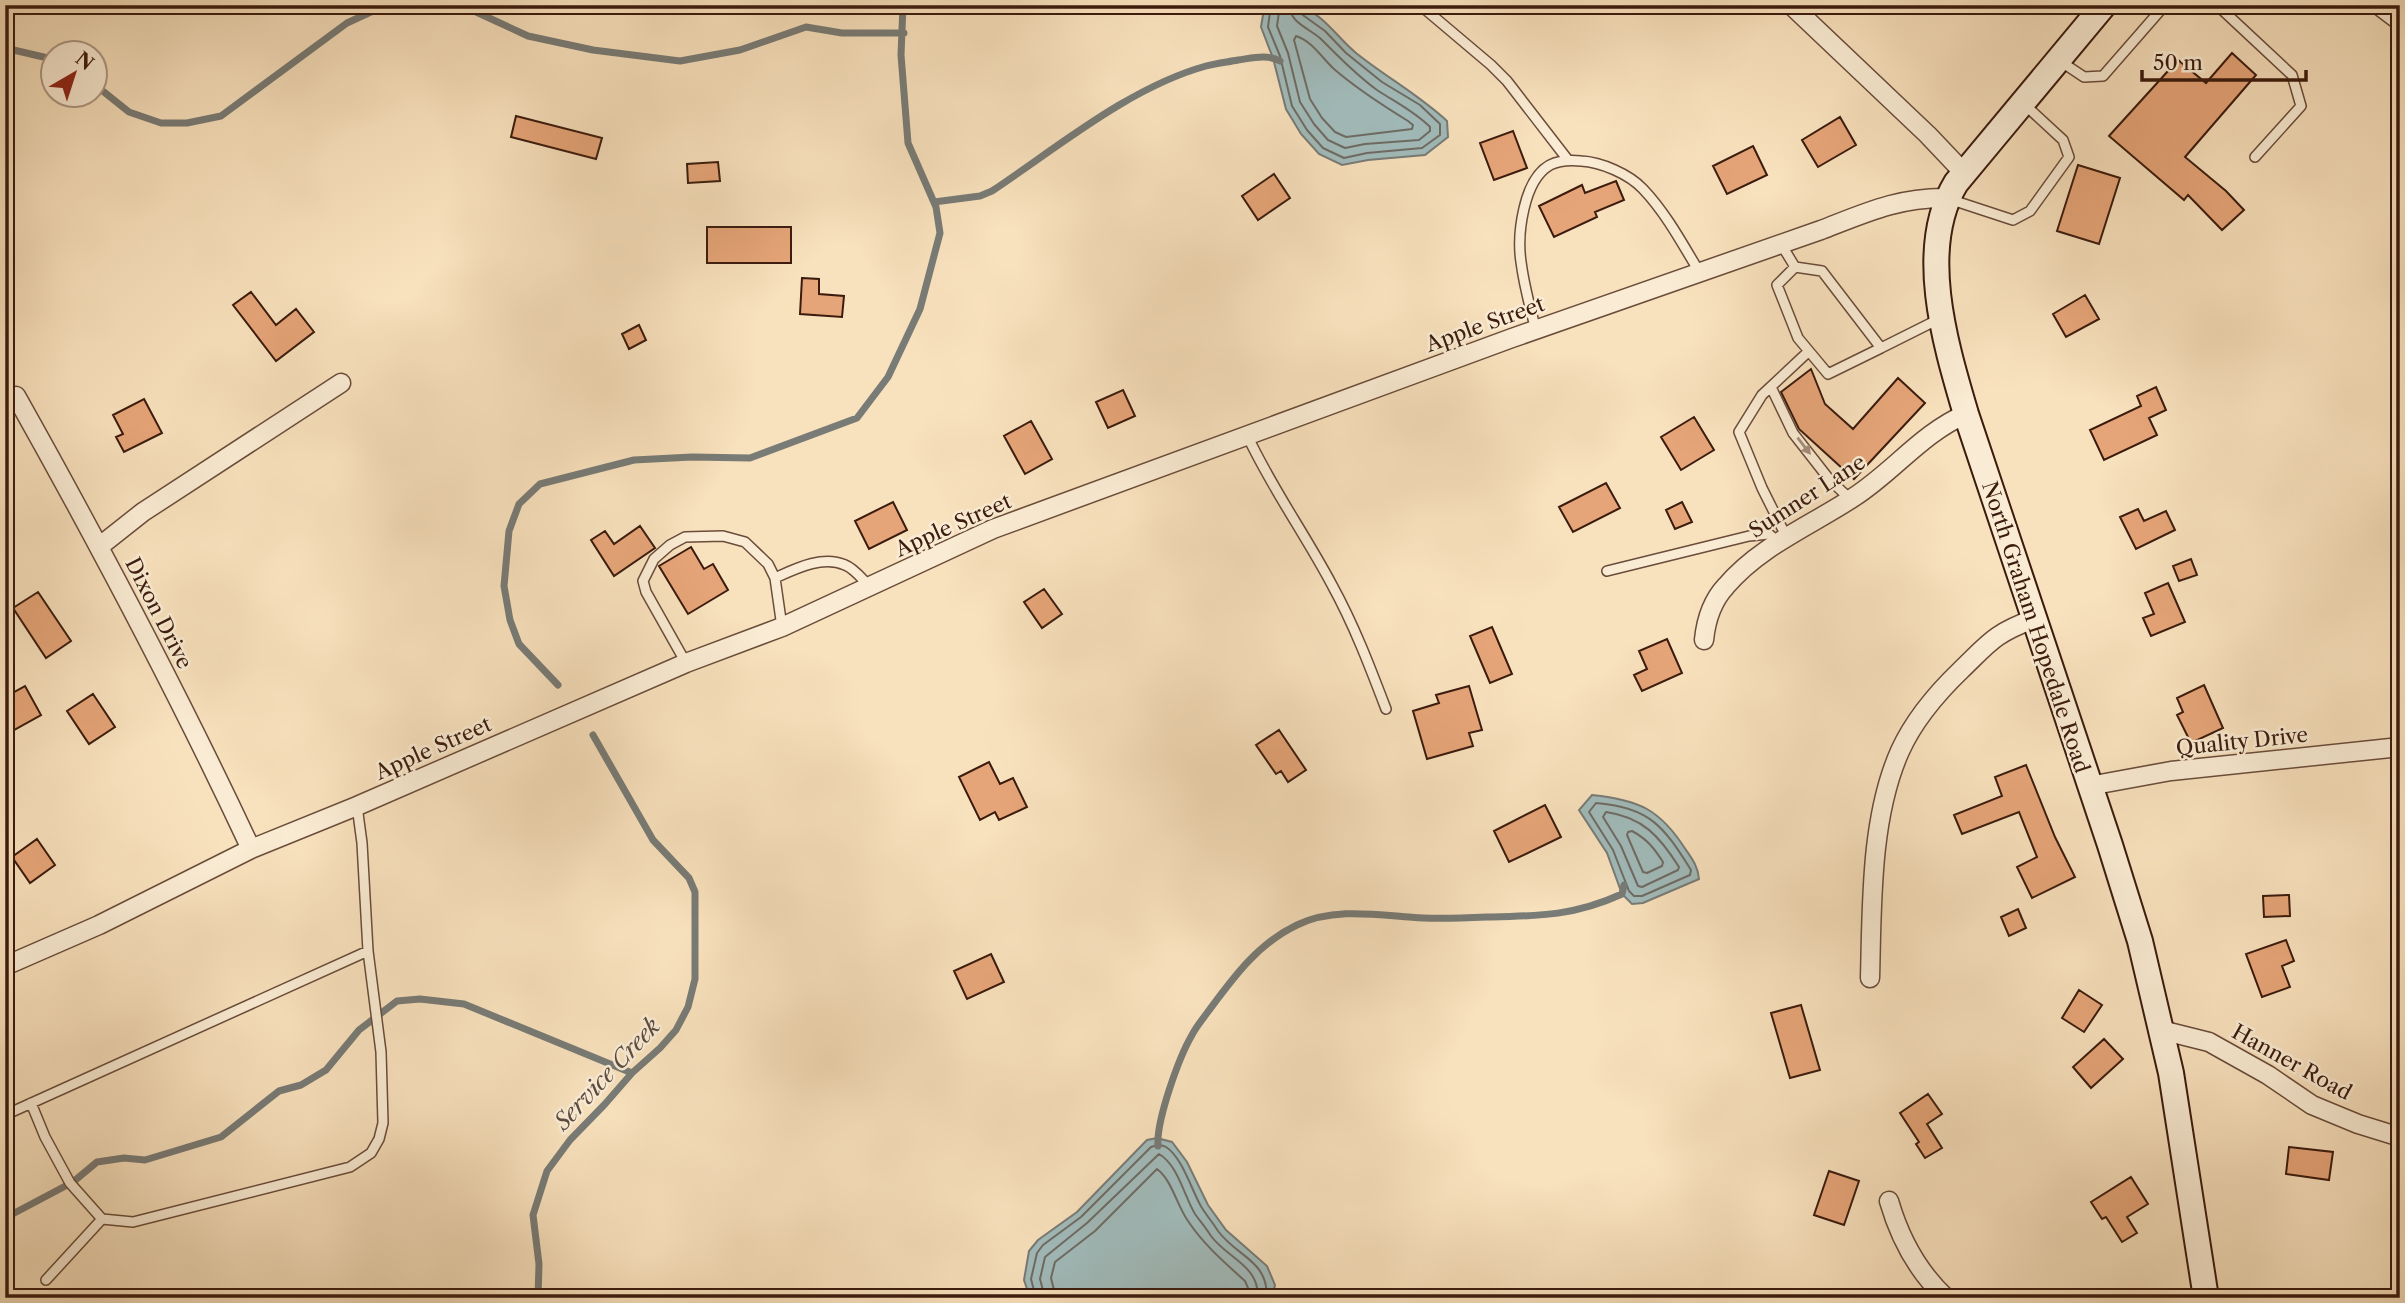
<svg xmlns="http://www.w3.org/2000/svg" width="2405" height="1303" font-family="'Libre Caslon Text',serif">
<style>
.water{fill:#a1bbbb;stroke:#787b76;stroke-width:2}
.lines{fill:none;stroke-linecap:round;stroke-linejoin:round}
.shore{stroke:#6e6b64;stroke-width:2}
.stream{stroke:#787b76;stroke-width:7}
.building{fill:#e6a578;stroke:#3b1b0e;stroke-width:2}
.lane-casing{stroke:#6a4c3a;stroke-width:12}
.street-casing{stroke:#6a4c3a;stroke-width:21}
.secondary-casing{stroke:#3b1b0e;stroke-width:28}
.lane{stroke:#faecd4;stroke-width:9}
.street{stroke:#faecd4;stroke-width:18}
.secondary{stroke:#faecd4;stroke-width:24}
.oneway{fill:#a48e7b}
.labels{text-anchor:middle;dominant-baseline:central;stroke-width:5;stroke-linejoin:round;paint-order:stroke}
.street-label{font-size:21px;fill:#3b1b0e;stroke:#faecd4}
.water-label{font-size:23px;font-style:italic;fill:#5a4b42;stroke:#faecd4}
</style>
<rect width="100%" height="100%" fill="#f8e1bd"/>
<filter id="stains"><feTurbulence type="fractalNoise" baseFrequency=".00286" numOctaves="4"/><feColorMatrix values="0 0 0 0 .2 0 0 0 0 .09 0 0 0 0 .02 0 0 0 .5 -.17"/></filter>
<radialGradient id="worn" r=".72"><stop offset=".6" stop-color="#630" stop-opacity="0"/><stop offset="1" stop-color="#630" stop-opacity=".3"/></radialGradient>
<path class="water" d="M1271,5c9,0 24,-2 32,2 22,10 35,31 53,46 30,24 63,42 91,68l1,16 -23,18 -57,5 -26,5 -23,-11 -18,-20 -15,-25 -13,-51 -12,-31 3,-18z
M1592,795c47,5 68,14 94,55 7,10 12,17 13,29l-56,24 -11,1 -10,-10 -15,-41 -28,-43z
M1157,1138l15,4 15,20 21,43 18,25 41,36 8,19 -3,13h-242l-6,-18 5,-29 9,-11 39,-28 70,-72z"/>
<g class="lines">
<path class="shore" d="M1271,5l-3,22 12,29 12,50 15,24 16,18 21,10 23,-5 55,-5 18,-13v-11l-20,-19 -38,-23 -36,-29 -21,-22 -25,-18 -2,-8
M1280,5l-3,21 11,27 12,49 14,22 14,16 17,8 20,-4 54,-4 11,-9v-4c-16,-16 -35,-25 -53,-37 -21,-15 -38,-33 -56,-51 -12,-11 -31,-16 -32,-34
M1296,36c16,5 26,22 38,33 23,20 48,36 74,52l5,4 -1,4 -66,8 -11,-5 -13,-14 -12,-19 -16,-59z
M1596,803c54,4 68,24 95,67l-1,5 -48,21h-8l-5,-5 -16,-41 -24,-38z
M1606,812c37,5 54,25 73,55l-1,3 -36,17 -4,-1 -17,-40 -18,-29z
M1632,831c15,8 22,17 31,31l-1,4 -15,7 -4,-1 -16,-37 1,-3z
M1036,1298l-5,-19 6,-26 6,-8 38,-28 70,-70c5,-2 10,-3 15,0 17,11 26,45 36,61 5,8 11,15 16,23 19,26 50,29 49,67
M1045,1298l-5,-19 5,-22 42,-34 72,-69c19,11 25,42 36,60 5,7 11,14 16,22 17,23 48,29 47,62
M1056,1298l-5,-20 4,-16 40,-31 62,-62c15,11 20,37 31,52 16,24 36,41 57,60l3,7 -1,10"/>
<path class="stream" d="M461,5l67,31 65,14 87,11 60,-11 66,-23 36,6h62
M5,48l47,11
M94,84l35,28 32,11h26l34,-7 126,-93 39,-18
M934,202l46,-6 12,-5c66,-44 138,-104 214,-125 11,-3 22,-4 32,-6 15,-2 29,-6 42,1
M558,685l-39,-41 -9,-24 -6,-34 5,-55 10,-27 21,-20 94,-24 58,-3 58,1 107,-40 31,-41 32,-68 20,-76 -4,-26 -28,-64 -7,-88 2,-50
M1158,1146c-2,-25 21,-89 34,-111 4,-8 10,-15 15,-22 26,-35 50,-69 90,-88 39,-19 85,-9 126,-7 22,1 43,0 64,-1 52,-1 87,-1 135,-23l2,-9
M5,1218l68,-36 24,-20 27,-4 21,2 76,-23 58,-46 22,-6 25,-15 33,-40 38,-29 23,-2 44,5 168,69
M538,1298l1,-34 -6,-49 14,-44 23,-31 35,-36 27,-31 28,-25 16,-18 12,-23 7,-28v-87l-6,-14 -36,-38 -60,-105
M1022,1298l13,-6"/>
</g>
<path class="building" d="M2232,53l24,22 -71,82 41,34 18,19 -22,20 -34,-35 -4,5 -75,-64 69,-76 28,23z
M516,116l86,22 -6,21 -85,-22z
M1840,117l16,28 -38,22 -16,-27z
M1513,131l14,37 -33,12 -14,-37z
M1753,146l14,29 -40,19 -14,-28z
M718,162l2,19 -32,2 -1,-19z
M2078,165l42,13 -21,66 -42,-13z
M1274,174l16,24 -32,22 -16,-24z
M1616,181l8,19 -29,12 2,5 -43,20 -15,-31 43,-21 3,8z
M707,227h84v36h-84z
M802,278l17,1v15l25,2 -2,21 -42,-3z
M251,292l25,33 20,-16 18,23 -38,29 -43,-56z
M2085,295l14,24 -33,18 -13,-23z
M639,325l7,15 -17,9 -7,-15z
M1811,369l14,35 28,25 45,-51 27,25 -71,76 -55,-50 -18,-37z
M2156,387l10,23 -17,8 8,17 -53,25 -14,-30 51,-24 -4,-10z
M1123,390l12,26 -27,12 -12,-26z
M144,399l18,34 -38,19 -8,-15 7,-3 -10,-19z
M1694,417l20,33 -33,20 -20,-33z
M1031,421l21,38 -27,15 -21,-38z
M1606,483l14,25 -47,24 -14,-25z
M893,502l14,28 -38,19 -14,-28z
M1682,502l10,20 -17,7 -9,-19z
M2138,509l6,12 22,-10 9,19 -39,19 -16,-32z
M640,526l15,22 -41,28 -23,-36 14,-9 9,13z
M691,547l13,22 9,-5 15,26 -40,24 -29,-48z
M2191,559l6,16 -18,6 -6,-15z
M2168,583l17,39 -34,14 -8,-18 11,-4 -9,-21z
M1044,589l18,25 -20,14 -18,-26z
M38,592l33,49 -25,17 -33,-50z
M1492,627l20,47 -22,9 -20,-47z
M1667,639l15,34 -40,18 -8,-16 13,-6 -8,-18z
M2204,685l19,43 -32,15 -14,-28 6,-3 -6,-14z
M25,686l16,29 -36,20v-38z
M1469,686l13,44 -13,3 4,13 -46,13 -14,-48 26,-8 -3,-8z
M93,694l22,33 -26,17 -22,-33z
M1279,730l27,40 -18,12 -7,-11 -5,3 -20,-29z
M989,762l11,22 13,-6 14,29 -28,13 -4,-8 -15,8 -21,-43z
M2026,765l29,72 20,40 -43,21 -15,-31 20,-10 -18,-45 -57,22 -8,-19 48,-19 -7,-19z
M1545,805l16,32 -52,25 -15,-31z
M37,839l18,26 -25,18 -18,-26z
M2289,895l1,21 -26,1 -1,-21z
M2018,909l8,19 -17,8 -8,-19z
M2286,940l8,21 -12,5 8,21 -28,10 -16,-43z
M991,954l13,28 -37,17 -13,-28z
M2079,990l23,15 -18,27 -22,-14z
M1801,1005l19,65 -30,8 -19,-65z
M2104,1039l19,20 -32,29 -18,-21z
M1928,1094l14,20 -15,10 15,24 -17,10 -9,-14 3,-2 -19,-29z
M2289,1147l44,5 -4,28 -43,-6z
M1829,1171l30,10 -15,44 -30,-10z
M2131,1177l17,27 -21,13 10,16 -15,9 -16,-25 -4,2 -11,-17z"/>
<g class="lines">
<g class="lane-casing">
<path id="lane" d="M1420,5l71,60 16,16 61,79
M2217,5l75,70 9,31 -46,51
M2371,5l29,22
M2060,61l24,16 19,-1 62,-71
M1949,199l64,21 17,-9 39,-54 -6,-17 -39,-36
M1781,244l14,23 27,4 59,77 58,-29
M1795,267l-18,18 21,53 30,36 53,-26
M1536,330c-6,-22 -12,-45 -15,-68 -4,-27 2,-82 29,-97 10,-5 21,-5 31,-4 20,1 48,13 62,28 23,24 40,56 57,84
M1771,387l22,46 36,46 21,20
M1247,435c24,52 58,99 85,150 22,40 38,82 54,124
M1787,538l-25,-50 -23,-56 23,-37 47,-44
M1607,571l142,-35 20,-2 10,9
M775,578c20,-9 47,-23 70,-13 9,3 18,15 25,22
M686,663l-40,-71 -3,-11 11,-22 16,-14 15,-8 38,-1 22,6 23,22 7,14 7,49
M31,1103l14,34 25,46 32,36 31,3 217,-55 21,-14 8,-14 4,-16 -2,-71 -13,-101 -6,-108 -5,-37
M5,1115l363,-164
M46,1280l56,-61"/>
</g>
<g class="street-casing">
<path id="street" d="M1791,5l137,130 36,38
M16,396c83,148 163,299 235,453
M100,546l43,-34 198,-129
M1704,640c2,-20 8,-39 22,-54 34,-40 84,-60 128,-89 39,-25 68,-64 112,-83
M2089,786l82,-15 229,-24
M5,966l94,-41 152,-76 106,-43 329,-143 96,-36 211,-98 519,-191 309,-108c44,-17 78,-33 126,-32
M1870,978c2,-72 0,-160 30,-227 14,-31 36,-57 61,-81 28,-27 34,-37 73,-51
M2161,1030l48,12 59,33 44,30 46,19 42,13
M1889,1201c11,38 28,70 57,97"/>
</g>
<g class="secondary-casing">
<path id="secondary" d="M2104,5l-148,178c-40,66 -10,163 10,231l144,431 30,96 31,132 35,225"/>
</g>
<use href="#lane" class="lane"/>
<use href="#street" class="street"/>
<use href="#secondary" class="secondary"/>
</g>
<defs><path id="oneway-solid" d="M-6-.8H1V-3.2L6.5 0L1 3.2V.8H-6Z" transform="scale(1.75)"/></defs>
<use class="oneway" href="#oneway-solid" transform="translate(1804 446) rotate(52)"/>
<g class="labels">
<g class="street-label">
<text transform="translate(1485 324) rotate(-20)">Apple Street</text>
<text transform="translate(1807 496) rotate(-33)">Sumner Lane</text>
<text transform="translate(953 525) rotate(-24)">Apple Street</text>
<text transform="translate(159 613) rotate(63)">Dixon Drive</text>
<text transform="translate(2036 627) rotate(72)">North Graham Hopedale Road</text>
<text transform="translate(2242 741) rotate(-6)">Quality Drive</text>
<text transform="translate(433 748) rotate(-24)">Apple Street</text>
<text transform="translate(2292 1062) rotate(29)">Hanner Road</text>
</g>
<g class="water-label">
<text transform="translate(607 1074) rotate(-47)">Service Creek</text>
</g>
</g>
<rect width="2405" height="1303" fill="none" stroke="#f8e1bd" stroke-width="28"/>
<rect x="7" y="7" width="2391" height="1289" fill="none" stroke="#3b1b0e" stroke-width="3.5"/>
<rect x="14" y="14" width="2377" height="1275" fill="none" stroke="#3b1b0e" stroke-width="2"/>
<g transform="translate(74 74) rotate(39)"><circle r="33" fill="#faecd4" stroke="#ae9885" stroke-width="2"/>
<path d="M0-5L12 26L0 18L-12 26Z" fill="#8f2418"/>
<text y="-10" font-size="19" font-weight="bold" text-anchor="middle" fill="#3b1b0e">N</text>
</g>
<path d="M2142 70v10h164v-10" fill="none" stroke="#3b1b0e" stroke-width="3.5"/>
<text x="2153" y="70" font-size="21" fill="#3b1b0e" stroke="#faecd4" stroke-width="5" paint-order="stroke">50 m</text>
<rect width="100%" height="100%" filter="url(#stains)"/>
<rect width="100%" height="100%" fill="url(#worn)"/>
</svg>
